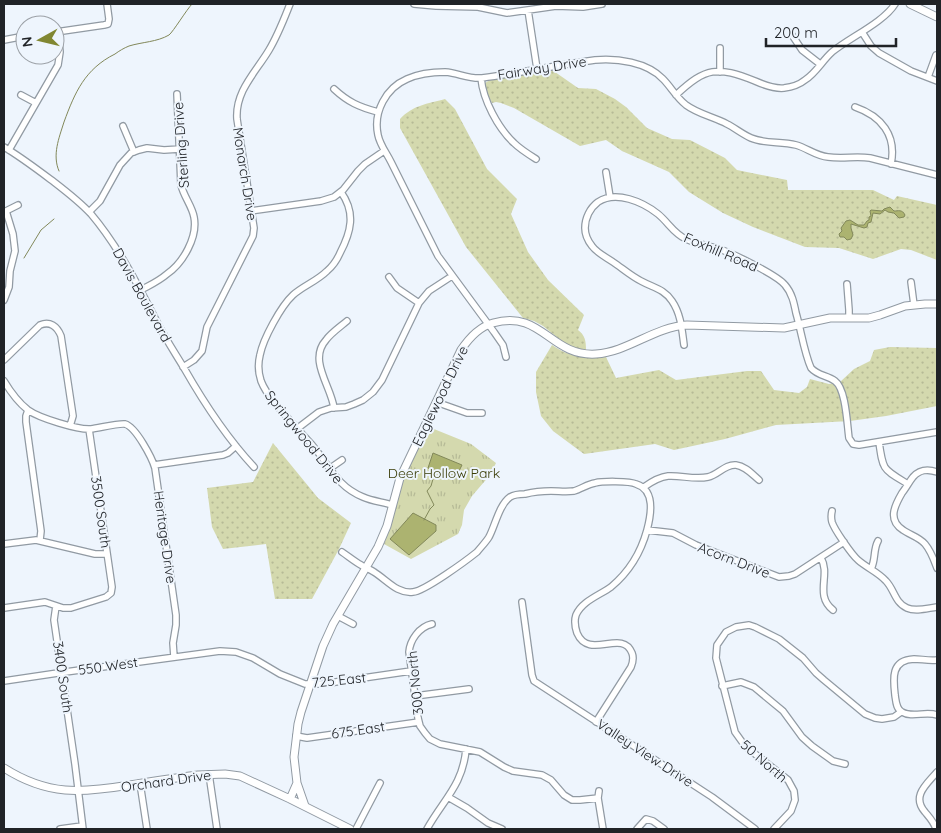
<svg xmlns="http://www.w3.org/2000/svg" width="941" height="833" font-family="Quicksand,sans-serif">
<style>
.grass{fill:url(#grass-dots)}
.park{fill:url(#park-tufts)}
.water{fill:#acb370;stroke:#82885a}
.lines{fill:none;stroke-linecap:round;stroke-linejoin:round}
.stream{stroke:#82885a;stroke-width:1}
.minor-casing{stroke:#919aa3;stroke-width:8}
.major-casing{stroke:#919aa3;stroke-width:9}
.minor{stroke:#fff;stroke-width:5.5}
.major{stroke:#fff;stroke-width:7}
.labels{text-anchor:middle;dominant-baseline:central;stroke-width:4;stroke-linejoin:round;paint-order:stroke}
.street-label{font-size:14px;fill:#202327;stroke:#eef5fd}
.park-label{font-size:14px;fill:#3a3d07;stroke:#eef5fd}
</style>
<defs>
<pattern id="grass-dots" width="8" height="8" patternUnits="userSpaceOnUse" patternTransform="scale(1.25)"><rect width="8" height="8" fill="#d4d9ae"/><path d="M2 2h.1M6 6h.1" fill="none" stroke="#b6ba96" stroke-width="1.8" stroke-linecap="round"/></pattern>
<pattern id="park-tufts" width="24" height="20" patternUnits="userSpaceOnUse" patternTransform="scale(1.25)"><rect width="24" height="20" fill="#d4d9ae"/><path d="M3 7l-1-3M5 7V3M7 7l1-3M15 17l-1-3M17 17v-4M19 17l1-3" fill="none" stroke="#b6ba96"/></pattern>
</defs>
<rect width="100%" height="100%" fill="#eef5fd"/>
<path class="grass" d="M555,70v2l23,16 18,1 19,10 11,8 21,21 25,11 18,1 35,18 12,12 50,10 1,10h85l21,10 3,-4 40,9v55l-26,-10 -10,-1 -28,10 -34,-11 -34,-1 -52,-20 -30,-14 -34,-21 -20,-20 -47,-21 -16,-11 -26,6 -66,-38 -13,-5 -5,-1 -4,1 -5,-9 -2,-11 5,-3z
M445,99l10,10 32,60 30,30 -6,15 17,38 20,28 36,35 -6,15c7,5 8,11 8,20l-10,-2 -12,-5 -21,-17 -9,-5 -11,-3 -57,-71 -66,-119v-9c13,-14 27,-15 45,-20z
M552,345c17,12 34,14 54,12l10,21 43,-8 17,10 71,-9h14l13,19 25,3 8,-6 3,-8 19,5 11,-2 14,-13 16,-8 4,-11 16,-3 47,1v58l-51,10 -36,5 -74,4 -51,14 -51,11 -19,-6 -71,10 -31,-23 -12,-15 -5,-24v-20z
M273,443l45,55 33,25 -12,26 -27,50h-37l-9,-55 -43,5 -11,-22 -5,-39 46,-6z"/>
<path class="park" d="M429,427l42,17 25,19 -6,12 -18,21 -8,14 -2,15 -4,9 -47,25 -27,-15 7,-19 4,-18 8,-28 10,-23z"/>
<path class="water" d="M890,207l4,4c4,0 8,-2 11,4l-1,2 -5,1 -5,-5 -6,-1 -3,-2 -5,4 -7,-1 -2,9 -3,1 -1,4 -3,1 -13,-4v4l2,7 -2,4 -4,1 -3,-3h-4l-1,-3 3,-3 -1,-3 5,-7 4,-1 8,5h6l3,-4 2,-1v-3l2,-1 -1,-5 1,-1 11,1 2,-2z
M433,453l29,12 -7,14 -27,-11z
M413,513l23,12v6l-27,24 -19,-16z"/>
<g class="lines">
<path class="stream" d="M59,171c-7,-16 0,-33 5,-49 11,-30 21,-53 51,-68 4,-3 9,-6 14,-8 13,-4 28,-4 40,-11 4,-3 18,-26 23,-31
M24,258l17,-28 13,-11
M424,520l6,-11 4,-4 -7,-14 4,-5 4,-14"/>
<g class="minor-casing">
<path id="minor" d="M414,4l22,2 42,1 29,6 49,-7 27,1 19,-3
M528,10l9,59
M56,32l48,-7 4,-1 1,-5 -2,-15
M862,32l9,14 8,7 32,18 26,10
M792,35l10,15 18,14
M4,40l21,-4
M720,48v24
M928,77l8,-22
M481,78c2,22 17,50 33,65 6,6 14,11 22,16
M334,89c14,13 25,18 44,23
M21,95l15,8
M676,95c30,-28 41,-29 79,-14 9,4 19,8 29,7 8,-1 15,-3 21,-8 11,-7 17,-19 27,-28 17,-14 52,-30 63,-48
M855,107c26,9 42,28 36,57
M123,126l11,26
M4,147c17,10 34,23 50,35 13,10 26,20 37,32 27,32 47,71 66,108 8,16 18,31 27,46 20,35 42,69 70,99
M9,150l49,-85 2,-13 -2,-20
M606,172l4,25
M341,192c15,21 10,40 -1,61 -3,7 -7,13 -13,18 -10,10 -24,15 -34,24 -12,11 -30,44 -33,60 -2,8 -2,17 1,26 7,18 29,39 42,54 6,6 12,13 17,20 13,18 21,33 43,42 9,4 19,5 29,8
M4,211h2l12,-6
M251,211l70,-10 13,-4 9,-7 15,-19 7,-7 19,-13
M89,212l11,-11 20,-36 11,-12 8,-3 8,-2 17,2 16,-1
M389,277l8,11 22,15
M911,282l3,23
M847,284l2,26v8
M141,290c9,-5 18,-9 26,-16 16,-11 31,-37 27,-57 -2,-11 -10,-20 -13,-32l-4,-91
M4,300l5,-13 1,-16 5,-20 -2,-17 -7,-23
M684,345c-2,-15 -3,-31 -12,-44 -8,-12 -18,-13 -31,-20 -10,-5 -19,-13 -28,-19 -7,-5 -16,-9 -21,-16 -4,-5 -7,-11 -7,-18 0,-10 5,-20 13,-26 18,-12 45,0 60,12 10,8 16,20 28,25 10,5 22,6 33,10 13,4 58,26 66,36 7,8 9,18 11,28 5,17 8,39 15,55 7,8 16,7 24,13 11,8 12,43 14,57l4,6 6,1 78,-13
M506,357l-3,-12 -9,-13 -56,-76 -47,-94c-5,-10 -11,-17 -13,-27 -5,-23 8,-47 29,-56 11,-5 26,-7 38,-7 14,1 22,7 37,6 38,-5 75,-13 113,-18 22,-2 52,2 68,19 8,8 13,18 23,26 12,9 28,12 41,19 8,4 15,10 24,14 14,6 30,3 45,7 11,3 20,11 32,12 14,2 28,-1 42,1l67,17
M4,360l36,-35c10,-4 17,1 21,11l12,80 -3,10
M183,367l11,-7 8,-9 5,-24 46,-91 1,-8 -17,-109c-2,-28 19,-47 32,-69 9,-15 15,-31 21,-46
M4,381c6,10 15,22 24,29 11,8 50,20 63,19 8,-1 28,-6 34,-5 11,3 27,34 30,44l21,147v10l-3,18 1,14
M436,402l31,11h15
M334,408c-3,-22 -26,-48 -8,-68 5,-7 14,-13 21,-19
M28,410l-2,6v6l15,109 -1,9
M298,428l21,-16 12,-4 15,-1 8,-3 9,-4 10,-8 9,-12 37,-77 10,-12 23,-15
M879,442c4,29 4,27 29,42
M154,465l69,-10 5,-2 8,-7
M329,469l13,-9
M937,472c-9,-3 -17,-3 -24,5 -4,5 -7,11 -11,16 -7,12 -15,27 1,37 7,5 16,7 22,14 6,7 9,16 12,24
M644,487c7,-5 15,-10 24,-11 13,-1 26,4 40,1 10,-2 17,-13 28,-12 9,1 16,9 23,15
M832,511c-1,4 -1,7 0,11 2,7 20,33 26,38 9,8 20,12 28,21 8,8 9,22 21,27 9,4 21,0 30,-1
M647,530l26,3 23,12 83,32 10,-1 6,-2 49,-32
M4,544l32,-4 59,14h12
M342,552c6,4 12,9 19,13 4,3 9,4 13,7 13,8 23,22 39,20 12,-1 54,-32 64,-40 4,-5 9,-10 12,-15 6,-11 10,-32 21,-40 5,-3 10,-3 15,-3 8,-2 17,-3 26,-3 8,0 15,1 23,0 7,-2 14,-7 21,-8 7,-2 35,-2 41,1 20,6 15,31 11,46 -6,22 -18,42 -36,57 -11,8 -29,14 -35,28 -2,6 -1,12 1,18 12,28 45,-5 55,20 2,5 1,9 -1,14l-35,55
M821,558c10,17 -7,37 12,52
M871,569c5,-10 2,-19 7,-28
M522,602l10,73 2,6 178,116 43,32
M56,606l-2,14 21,144 8,65
M4,608l41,-6 18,6h8l35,-11 5,-4 1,-6 -23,-158
M338,616l15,8
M432,624c-13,3 -22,16 -23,28l9,66 2,8 5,7 5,6 10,5 40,8 24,15 9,4 29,4 9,5 13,15 8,5h8l18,-2
M937,660c-8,1 -16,-1 -23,-1 -23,1 -21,19 -19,36 1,6 1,14 7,17 10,6 24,-1 35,3
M4,681l54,-8 162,-22 16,1 17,6 27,16 25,10h17l89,-13
M722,686l19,-4 13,5 29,24 19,26 10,9 21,15 12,3
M415,696l54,-7
M296,736l11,2 112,-16
M209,774l8,55
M140,783l7,46
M599,791l-1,7 5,31
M448,797l19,11 21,15 14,6
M60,829l22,-3
M356,829l24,-46
M427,829c16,-29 36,-44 39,-80
M637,829l9,-10 7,2 11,8
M774,829l17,-18 4,-11 -1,-9 -6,-11 -43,-34 -10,-14 -19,-74 1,-13 9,-13 10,-5 13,-2 6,2 24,12 24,19 13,15 8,7 41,34 10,4 7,1 12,-2 7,-5
M936,829c-2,-7 -6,-11 -11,-17 -14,-16 2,-28 12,-40"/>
</g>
<g class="major-casing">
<path id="major" d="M910,4l27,13
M4,768c44,28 77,25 126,17 23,-4 45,-7 68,-10l27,-1 15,2 50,23 60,30
M297,783l8,23
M290,799l7,-16 -3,-26 4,-33 3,-12 22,-66 10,-22 45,-77 9,-21 13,-48 61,-128c8,-12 18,-23 32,-27 49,-14 57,34 103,31 32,-2 58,-27 91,-29l97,3 46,-10h39l11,-3 25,-9 20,-2h12"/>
</g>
<use href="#minor" class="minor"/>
<use href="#major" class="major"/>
</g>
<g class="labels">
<g class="street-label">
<text transform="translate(542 68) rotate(-9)">Fairway Drive</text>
<text transform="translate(181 145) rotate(-94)">Sterling Drive</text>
<text transform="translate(245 174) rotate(81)">Monarch Drive</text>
<text transform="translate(721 252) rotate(23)">Foxhill Road</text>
<text transform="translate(142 295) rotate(61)">Davis Boulevard</text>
<text transform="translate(440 396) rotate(-64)">Eaglewood Drive</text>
<text transform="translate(304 437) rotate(51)">Springwood Drive</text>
<text transform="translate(101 512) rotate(82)">3500 South</text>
<text transform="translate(165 537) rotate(82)">Heritage Drive</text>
<text transform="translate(734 560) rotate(21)">Acorn Drive</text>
<text transform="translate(108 666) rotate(-8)">550 West</text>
<text transform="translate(63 677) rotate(82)">3400 South</text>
<text transform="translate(339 680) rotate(-6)">725 East</text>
<text transform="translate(415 683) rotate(-96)">300 North</text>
<text transform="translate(358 730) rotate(-8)">675 East</text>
<text transform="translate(645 753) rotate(33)">Valley View Drive</text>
<text transform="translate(764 761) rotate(41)">50 North</text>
<text transform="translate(166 781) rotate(-8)">Orchard Drive</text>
</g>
<g class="park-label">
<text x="444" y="473">Deer Hollow Park</text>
</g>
</g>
<rect width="941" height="833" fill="none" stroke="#202327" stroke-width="10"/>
<g transform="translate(40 40) rotate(262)"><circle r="24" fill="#eef5fd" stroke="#9ca1a7"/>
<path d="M0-4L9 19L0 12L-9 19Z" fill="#818732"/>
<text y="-8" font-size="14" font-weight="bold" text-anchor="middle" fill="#202327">N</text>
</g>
<path d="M766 38v8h130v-8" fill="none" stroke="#202327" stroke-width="2.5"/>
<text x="774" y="38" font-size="15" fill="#202327" stroke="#eef5fd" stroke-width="4" paint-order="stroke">200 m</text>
</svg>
